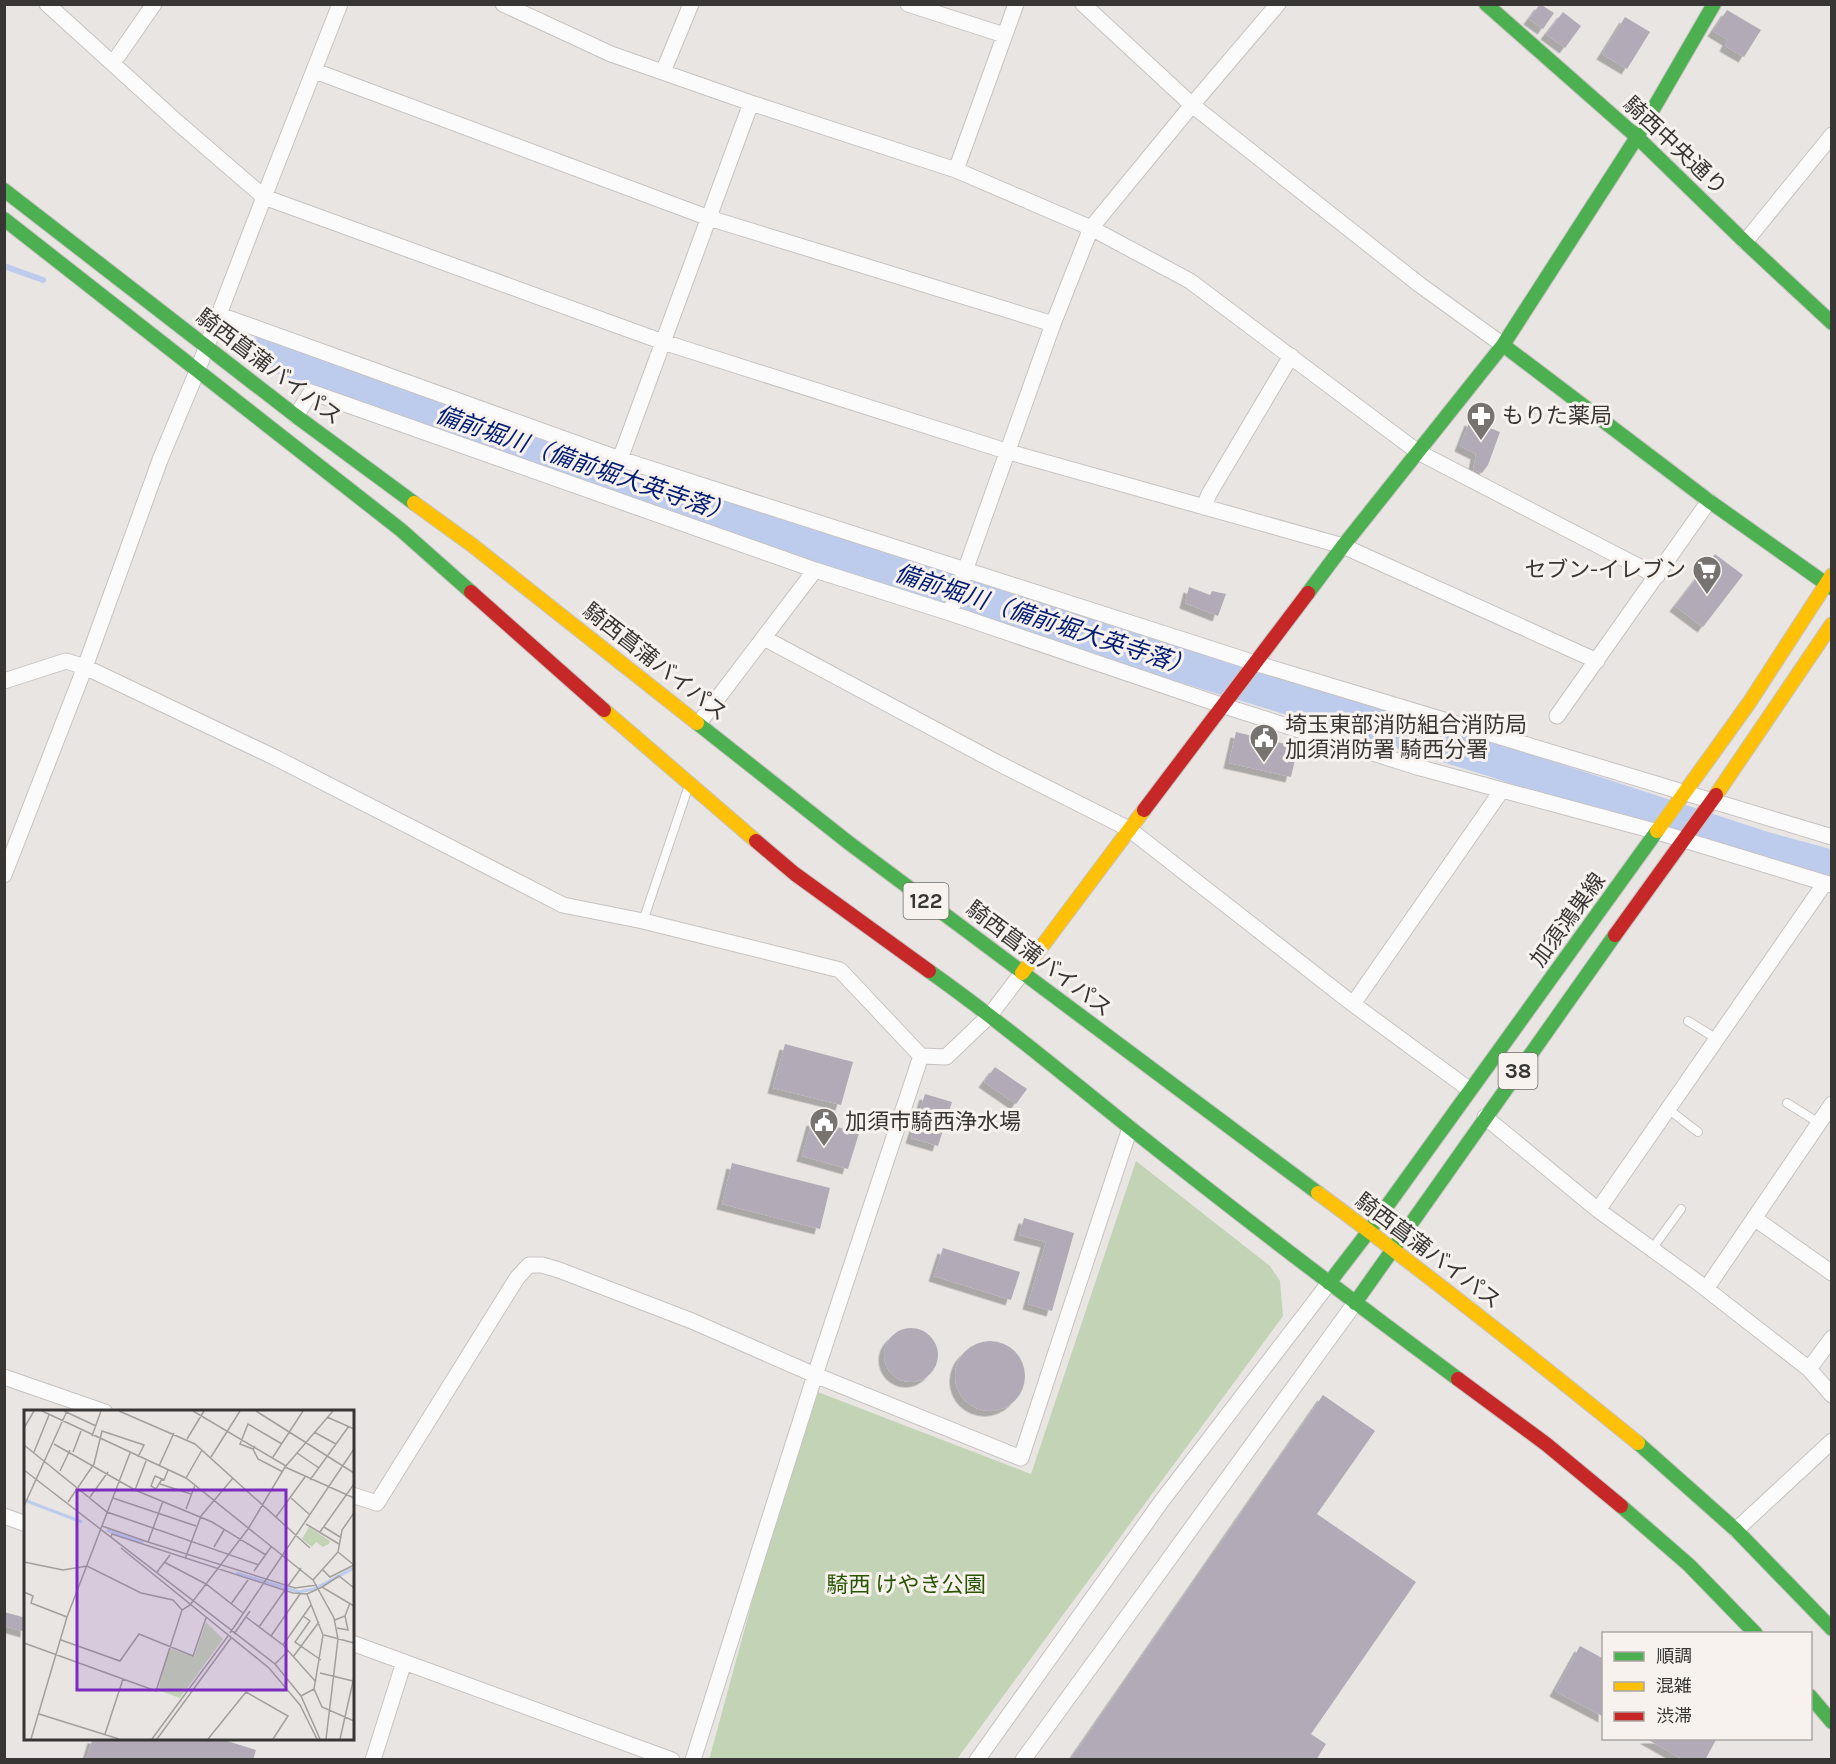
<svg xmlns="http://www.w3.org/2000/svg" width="1836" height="1764" font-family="Karla,'Noto Sans JP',sans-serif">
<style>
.green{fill:#c3d4b6}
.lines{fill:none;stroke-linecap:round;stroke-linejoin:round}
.stream{stroke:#bdcced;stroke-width:6}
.river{stroke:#bdcced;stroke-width:34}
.building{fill:#b3aab8;filter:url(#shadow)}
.lane-casing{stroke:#c6c3c2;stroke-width:10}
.street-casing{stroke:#c6c3c2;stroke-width:17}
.fast-casing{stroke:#c6c3c2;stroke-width:16}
.slow-casing{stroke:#c6c3c2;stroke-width:16}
.jam-casing{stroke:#c6c3c2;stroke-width:16}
.lane{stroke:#fcfbfb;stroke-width:8}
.street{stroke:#fcfbfb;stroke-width:15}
.fast{stroke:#4caf50;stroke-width:14}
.slow{stroke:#ffc107;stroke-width:14}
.jam{stroke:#c62828;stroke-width:14}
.labels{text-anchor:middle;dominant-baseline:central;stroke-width:6;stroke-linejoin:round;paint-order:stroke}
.shield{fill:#f8f2ee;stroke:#726e6c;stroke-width:1.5}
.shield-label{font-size:21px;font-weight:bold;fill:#383634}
.street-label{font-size:22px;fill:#383634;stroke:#f8f2ee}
.poi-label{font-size:22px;fill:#383634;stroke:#f8f2ee;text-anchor:start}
.park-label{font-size:22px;fill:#285500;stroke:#f8f2ee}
.water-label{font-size:24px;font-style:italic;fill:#021d73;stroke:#f8f2ee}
.inset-river{fill:none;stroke:#bdcced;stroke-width:3}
.inset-road{fill:none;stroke:#a29f9d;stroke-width:1.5}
.view{fill:#7b2cbf;fill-opacity:0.15;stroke:#7b2cbf;stroke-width:3}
.inset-edge{fill:none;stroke:#383634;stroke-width:3}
</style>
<defs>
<filter id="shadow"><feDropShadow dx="-5.5" dy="5.5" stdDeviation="0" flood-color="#0004"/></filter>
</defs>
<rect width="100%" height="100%" fill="#e8e5e3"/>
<path class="green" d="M1136,1161l134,105 10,15 3,35 -326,443 -248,1 101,-371 221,85z"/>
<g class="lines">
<path class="stream" d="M4,266l39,14"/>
<path class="river" d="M264,351l243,89 134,46 481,161 372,113 268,88 70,19"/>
</g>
<path class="building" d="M1540,4l14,9 -11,16 -14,-10z
M1727,10l34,20 -17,27 -19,-11 3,-6 -15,-9z
M1563,12l18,14 -16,22 -19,-14z
M1625,17l25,15 -23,37 -25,-15z
M1470,420l30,12 -12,33 -6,8 -9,-3 3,-16 -16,-8z
M1715,554l28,21 -40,52 -28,-21z
M1189,587l21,8 2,-4 14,3 -8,22 -33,-13z
M1236,732l62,15 -7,30 -62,-14z
M785,1044l68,18 -12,43 -68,-17z
M995,1067l32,22 -11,15 -32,-22z
M925,1094l27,8 -14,44 -27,-8z
M812,1120l47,13 -11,36 -46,-13z
M732,1163l98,25 -10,41 -98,-25z
M1024,1218l50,15 -22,78 -24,-7 18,-62 -27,-7z
M943,1248l77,24 -9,28 -77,-24z
M884 1355a27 27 0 1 1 54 0a27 27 0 1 1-54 0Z
M955 1376a35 35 0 1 1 70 0a35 35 0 1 1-70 0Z
M1323,1395l52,36 -58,83 99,68 -105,152 15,10 -10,16h-246z
M4,1612l22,6v14l-22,-6z
M1580,1646l24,13v58l-49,-26z
M93,1738h132l-1,2 32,10 -3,10h-167z
M1645,1738h72l-12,22h-21z"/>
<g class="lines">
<g class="lane-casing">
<path id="lane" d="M643,921l44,-130
M1688,1021l29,18
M1787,1103l32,20
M1668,1109l30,23
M1652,1249l29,-40"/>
</g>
<g class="street-casing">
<path id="street" d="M47,4l130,118 87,75 399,145 346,110 334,94 254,115
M503,4l108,50 140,49 205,67 135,58 99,53 228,171 239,124
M908,4l96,31
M1083,4l109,101 228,180 83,60
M113,63l41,-59
M315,71l394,147 344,106
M663,72l28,-68
M751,103l-131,356 635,204 577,174
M956,170l60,-166
M1745,242l87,-107
M220,315l400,144
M296,416l15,-24 504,178 135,43 274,93 193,61 241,65 174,53
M1204,507l5,-13 82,-138
M950,613l103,-289 38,-96 101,-123 86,-101
M764,638l234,125 131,66 224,175 117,86
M4,681l62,-20 19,6 191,91 287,147 80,16 197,49 81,86 25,1 44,-42 32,-42
M1557,716l152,-215
M699,723l116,-153
M4,875l81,-208 75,-207 38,-91 66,-172 76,-193
M1353,1004l149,-214
M1485,1117l113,93 98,71 113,88 23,26
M1598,1210l227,-327
M1754,1218l78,55
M1706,1289l126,-185
M1809,1369l23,-31
M4,1377l101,35
M352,1495l25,8 140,-225 12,-13h13l17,5 133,51 123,54 206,83 109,-330
M4,1516l22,8
M1736,1530l96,-89
M352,1643l320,117
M373,1760l31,-98
M693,1760l122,-385 106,-319
M977,1760l184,-258 168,-219
M1023,1760l332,-457"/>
</g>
<g class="fast-casing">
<path id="fast" d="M1486,4l151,133 108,105 87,81
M4,190l292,226 118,87
M4,219l397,311 70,62
M1503,345l206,156 123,87
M1308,593l35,-47 160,-201 134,-208 77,-133
M697,723l152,120 469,350
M929,971c69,49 134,103 200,156 108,86 218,170 329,252
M1329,1283l40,-52 288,-400
M1355,1303l260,-368
M1638,1443l98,87 96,99
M1621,1506l68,59 67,69
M1810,1696l22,26"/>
</g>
<g class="slow-casing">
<path id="slow" d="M414,503l58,42 225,178
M604,710l152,131
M1716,795l116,-171
M1657,831l92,-128 83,-128
M1022,973l122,-163
M1318,1193c109,81 215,165 320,250"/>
</g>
<g class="jam-casing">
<path id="jam" d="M471,592l133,118
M1144,810l164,-217
M756,841l39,33 134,97
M1615,935l101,-140
M1458,1379l88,65 75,62"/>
</g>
<use href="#lane" class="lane"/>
<use href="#street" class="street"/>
<use href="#fast" class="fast"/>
<use href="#slow" class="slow"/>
<use href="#jam" class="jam"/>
</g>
<defs>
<g id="pharmacy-pin" transform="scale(1.5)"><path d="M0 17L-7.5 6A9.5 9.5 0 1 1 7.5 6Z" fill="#767371" stroke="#f8f2ee"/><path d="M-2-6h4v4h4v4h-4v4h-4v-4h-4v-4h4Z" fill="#fff"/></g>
<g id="supermarket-pin" transform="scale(1.5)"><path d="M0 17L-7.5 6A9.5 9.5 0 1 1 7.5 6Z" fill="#767371" stroke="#f8f2ee"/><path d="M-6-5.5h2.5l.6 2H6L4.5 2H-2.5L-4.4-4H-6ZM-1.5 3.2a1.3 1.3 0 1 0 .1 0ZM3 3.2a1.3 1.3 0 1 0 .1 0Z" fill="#fff"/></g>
<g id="civic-pin" transform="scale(1.5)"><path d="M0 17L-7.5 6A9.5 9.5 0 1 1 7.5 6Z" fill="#767371" stroke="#f8f2ee"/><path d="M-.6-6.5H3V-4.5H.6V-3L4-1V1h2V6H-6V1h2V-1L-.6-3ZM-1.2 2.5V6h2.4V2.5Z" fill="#fff"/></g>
</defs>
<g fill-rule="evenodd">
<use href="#pharmacy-pin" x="1481" y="416"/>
<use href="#supermarket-pin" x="1707" y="570"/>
<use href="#civic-pin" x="1264" y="738"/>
<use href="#civic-pin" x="824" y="1122"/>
</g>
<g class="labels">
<g class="shield">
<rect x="903.5" y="883" width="45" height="36" rx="4.5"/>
<rect x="1498.5" y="1053" width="39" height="36" rx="4.5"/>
</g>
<g class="shield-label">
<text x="926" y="901">122</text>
<text x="1518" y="1071">38</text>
</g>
<g class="street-label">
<text transform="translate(1675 146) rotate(43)">騎西中央通り</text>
<text transform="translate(269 367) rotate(37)">騎西菖蒲バイパス</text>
<text transform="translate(655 662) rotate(38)">騎西菖蒲バイパス</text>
<text transform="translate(1568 920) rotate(-54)">加須鴻巣線</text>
<text transform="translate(1039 959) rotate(37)">騎西菖蒲バイパス</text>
<text transform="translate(1428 1251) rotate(37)">騎西菖蒲バイパス</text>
</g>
<g class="poi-label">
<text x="1502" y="416">もりた薬局</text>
<text x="1686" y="570" text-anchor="end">セブン-イレブン</text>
<text x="1285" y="725">埼玉東部消防組合消防局<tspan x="1285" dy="25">加須消防署 騎西分署</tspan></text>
<text x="845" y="1122">加須市騎西浄水場</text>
</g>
<g class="park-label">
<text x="906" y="1585">騎西 けやき公園</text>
</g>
<g class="water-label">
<text transform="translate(584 464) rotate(19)">備前堀川（備前堀大英寺落）</text>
<text transform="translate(1044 620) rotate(18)">備前堀川（備前堀大英寺落）</text>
</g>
</g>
<g transform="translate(24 1410)">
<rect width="330" height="330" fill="#e8e5e3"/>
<path d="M285,117l21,14 -1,3 -6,3 -7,-5 -4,5 -10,-8zM182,212l17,17 -43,59 -22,-8 11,-42 25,9z" fill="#c3d4b6"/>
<path class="inset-river" d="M0,90l58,22M83,120l36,13M212,163l63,19 15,-3 40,-21"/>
<path class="inset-road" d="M18,1l144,67 127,102 21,38 4,21 -12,100M40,1l32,15M95,1l76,33 115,104M169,1l93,55M232,1l98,62M303,7l27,12M0,18l10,-17M290,22l22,12M68,26l9,-25M163,29l17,-28M30,34l81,46 77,32 54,33M0,35l83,67 152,53M231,36l-2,3 -13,-5 8,-20 34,20M229,39l5,10 25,13M10,42l15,-37M49,42l8,-21M273,43l22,15M187,47l29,-46M249,47l30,-46M135,56l15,-33M261,57l69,31M0,60l251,194 26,32 19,43M36,61l10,-21M162,68l16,-28M138,69l-6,10 -5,-3 4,-10 7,3 2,1 4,-10M286,70l39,-54M136,74l31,10M111,80l11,-29M66,87l18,-25M89,88l83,28M267,88l18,16M139,91l-15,41 147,46 22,-3M44,92l26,-38 8,-33 42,14 -6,12M0,96l43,-95M162,99l9,-24M252,107l29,-40M282,114l33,20M78,116l46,16M300,117l16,10M296,122l34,-48M87,127l1,-3 181,59 14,1 15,-7 32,19M190,137l10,-17M97,138l148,120 31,37 17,34M314,142l16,13M161,149l16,-43 32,-38M0,152l39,8 24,-4 54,27 32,7 9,10M140,152l42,22 37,29M299,160l7,7 24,-12M230,161l17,-24M133,162l13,-17M289,170l25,-28 4,-22 12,-17M264,176l13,-18M298,177l17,-11 15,12M0,182l9,4 -2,7 36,14M207,194l17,-24M279,206l7,5 -15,21 26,18M222,207l37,28 33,37M311,210l10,-4 5,-13M235,217l26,-37M313,218l11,2 -3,-14M206,223l124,-184M210,224l16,-23M300,225l30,8M247,226l29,-42M37,230l59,21 19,-27 54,22 13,-38M0,233l132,48 26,-81 8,-5 58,-76 37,-62 48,-56M259,235l28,-40M269,247l26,-35M251,254l13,-13M296,263l33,8M290,279l8,18 32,14M277,286l13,-7 9,-54 -16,-41M15,304l80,25M81,324l18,-55M7,329l36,-122 63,-164M128,329l76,-103M133,329l74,-101M184,329l38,-47 42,24 -15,23M316,329l14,-62"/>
<path class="view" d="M53,80h209v200h-209z"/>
<rect width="330" height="330" class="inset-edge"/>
</g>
<rect width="1836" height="1764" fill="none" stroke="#383634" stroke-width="12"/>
<rect x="1602" y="1632" width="210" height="108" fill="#f8f2ee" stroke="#aba7a4" stroke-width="1.5"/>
<rect x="1614" y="1652" width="30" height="9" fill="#4caf50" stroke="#aba7a4" stroke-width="1.5"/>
<text x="1656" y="1662" font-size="18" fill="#383634">順調</text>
<rect x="1614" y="1682" width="30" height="9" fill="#ffc107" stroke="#aba7a4" stroke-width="1.5"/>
<text x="1656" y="1692" font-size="18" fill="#383634">混雑</text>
<rect x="1614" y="1712" width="30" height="9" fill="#c62828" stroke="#aba7a4" stroke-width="1.5"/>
<text x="1656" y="1722" font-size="18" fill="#383634">渋滞</text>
</svg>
